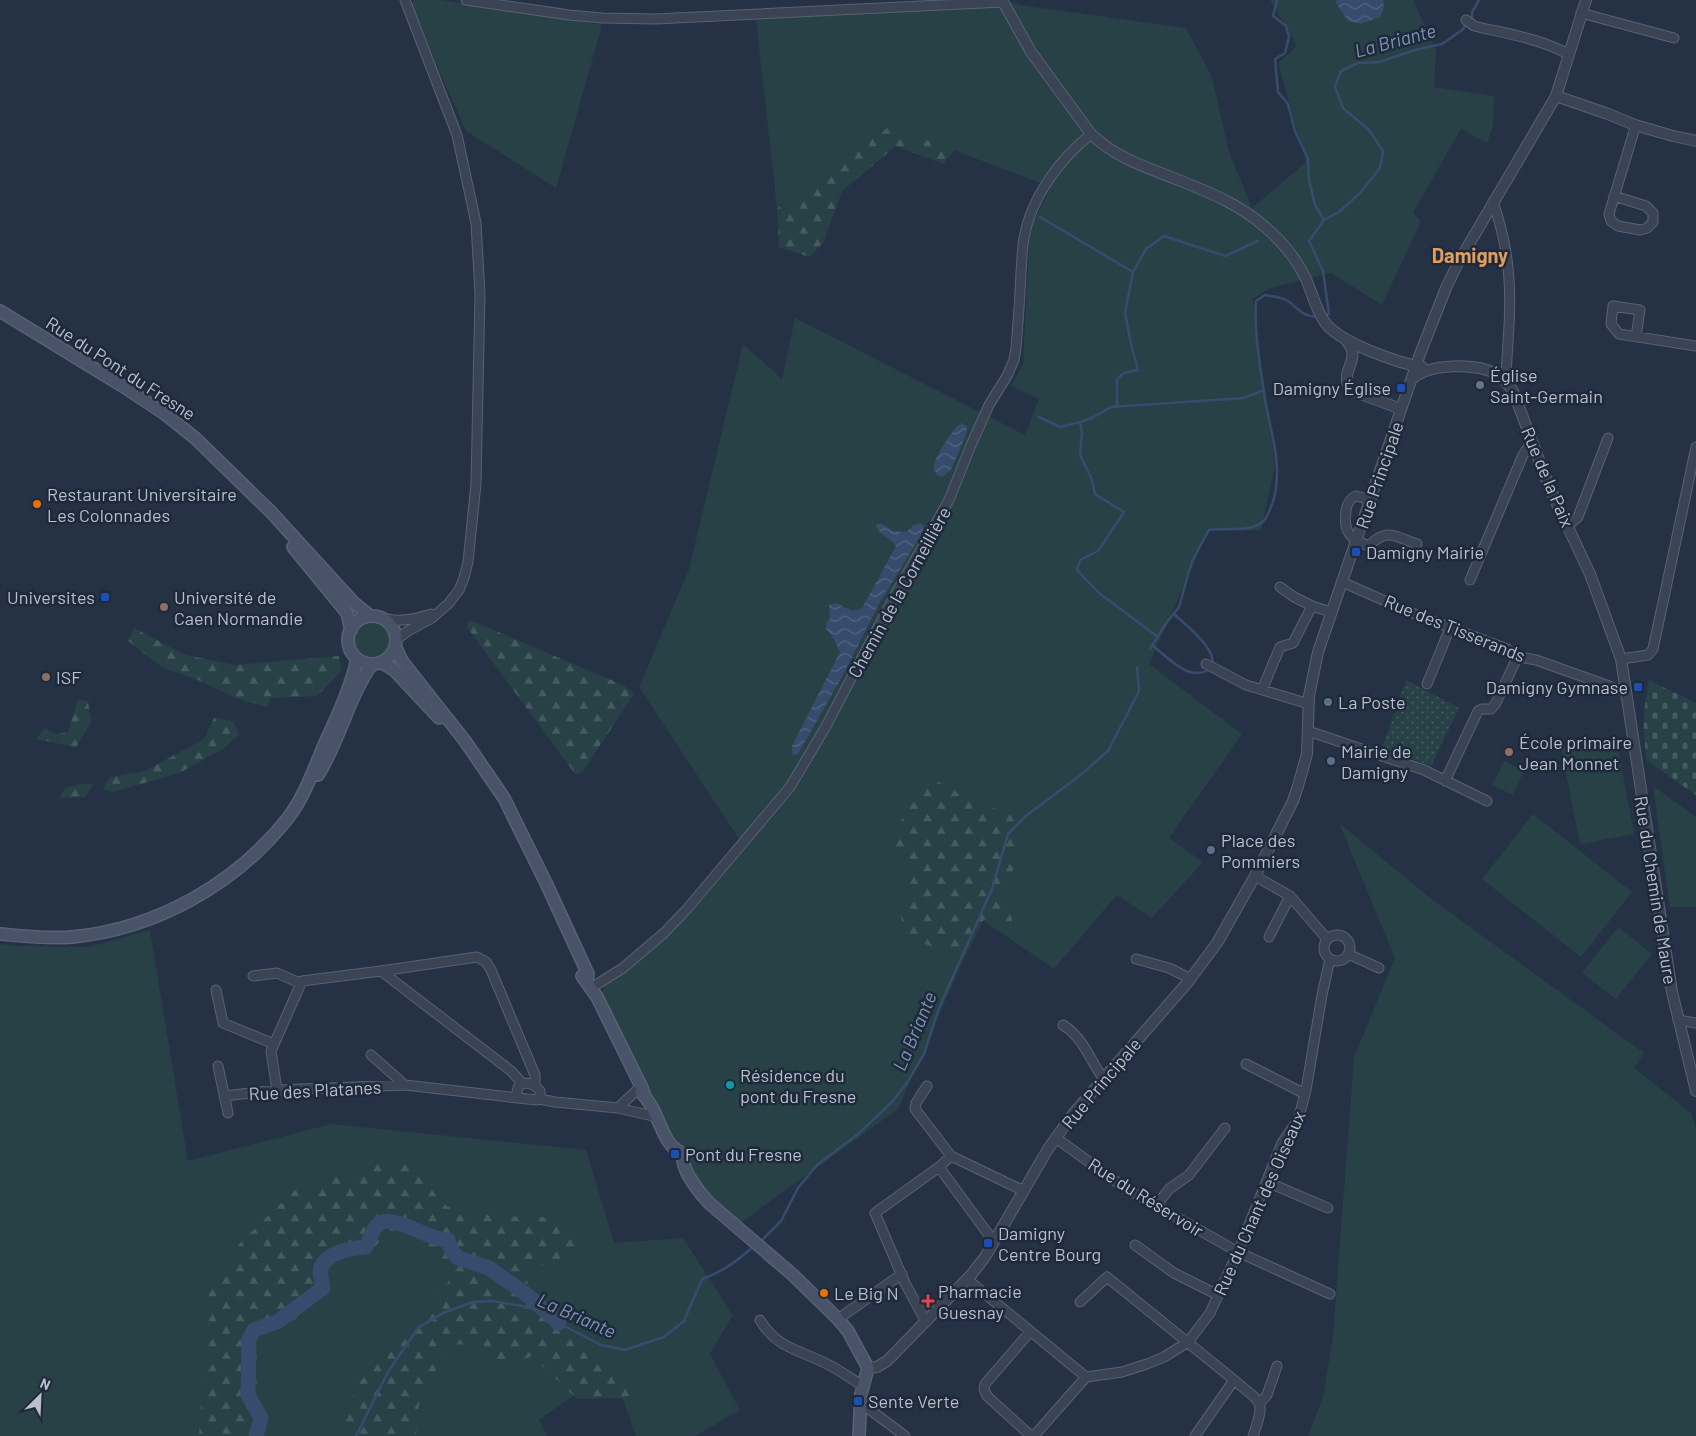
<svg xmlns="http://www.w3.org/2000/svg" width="1696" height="1436" font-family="Barlow,sans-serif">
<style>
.green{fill:#274146}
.forest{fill:url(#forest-firs)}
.cemetery{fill:url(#cemetery-stones)}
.park{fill:url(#park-dots)}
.water{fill:url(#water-waves)}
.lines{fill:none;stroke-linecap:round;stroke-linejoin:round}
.stream{stroke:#374c6d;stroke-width:2.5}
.river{stroke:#374c6d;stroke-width:15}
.minor-casing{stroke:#586272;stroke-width:11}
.tertiary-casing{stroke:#586272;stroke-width:12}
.secondary-casing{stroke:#586272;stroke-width:14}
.minor{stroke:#3a4455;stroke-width:9}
.tertiary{stroke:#3a4455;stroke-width:10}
.secondary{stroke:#485268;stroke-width:11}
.worship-dot{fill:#6b7280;stroke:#1e293a;stroke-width:2}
.transit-dot{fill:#1a4fb4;stroke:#1e293a;stroke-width:2}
.food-dot{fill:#e8710a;stroke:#1e293a;stroke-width:2}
.education-dot{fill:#8d6e63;stroke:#1e293a;stroke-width:2}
.service-dot{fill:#5c6f8a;stroke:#1e293a;stroke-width:2}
.culture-dot{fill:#0f9aa8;stroke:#1e293a;stroke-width:2}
.health-dot{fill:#e0444e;stroke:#1e293a;stroke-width:2}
.labels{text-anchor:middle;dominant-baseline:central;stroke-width:5;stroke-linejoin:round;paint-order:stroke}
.street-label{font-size:18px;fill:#b8bfce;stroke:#1e293a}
.poi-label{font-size:18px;fill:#b8bfce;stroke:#1e293a;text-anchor:start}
.water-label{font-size:19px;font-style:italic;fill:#7c93b7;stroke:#1e293a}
.quarter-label{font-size:20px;font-weight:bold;fill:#df9d62;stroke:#1e293a}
</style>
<defs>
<pattern id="forest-firs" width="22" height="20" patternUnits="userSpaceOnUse" patternTransform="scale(1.25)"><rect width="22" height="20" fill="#274146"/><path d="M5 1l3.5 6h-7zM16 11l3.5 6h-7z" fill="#445b60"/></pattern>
<pattern id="cemetery-stones" width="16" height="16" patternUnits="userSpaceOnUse" patternTransform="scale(1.25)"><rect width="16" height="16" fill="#274146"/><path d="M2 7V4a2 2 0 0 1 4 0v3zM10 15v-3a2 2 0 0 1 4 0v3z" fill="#445b60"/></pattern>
<pattern id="park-dots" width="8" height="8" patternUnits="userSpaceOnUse" patternTransform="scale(1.25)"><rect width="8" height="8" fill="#274146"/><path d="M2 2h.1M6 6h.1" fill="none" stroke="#445b60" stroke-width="1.8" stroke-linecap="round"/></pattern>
<pattern id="water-waves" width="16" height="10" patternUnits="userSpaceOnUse" patternTransform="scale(1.25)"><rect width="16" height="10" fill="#374c6d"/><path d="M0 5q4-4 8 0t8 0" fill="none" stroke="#526481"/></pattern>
</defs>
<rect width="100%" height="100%" fill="#253245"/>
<path class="green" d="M414,0h25l163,25 -46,163 -90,-57 -46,-104 -8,-20v-5z
M951,0h55l14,5 166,23 26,49 17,75 23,56 54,-46 -28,-99 19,-17 -27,-46h143l23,50 -2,37 60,9 -1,30 -6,17 -26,-14 -48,84 8,8 -39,84 -51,-32 -61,15 -17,11 22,167 -14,64 -53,1 -59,133 93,70 -73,104 34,24 -51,56 -35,-23 -63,74 -73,-50 -83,190 -162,117 -36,-41 -65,-119 -35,-70 3,-8 7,-7 60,-47 19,-19 31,-37 23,-33 -104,-158 50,-118 54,-225 39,35 13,-61 230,117 14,-36 -28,-13 12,-22 7,-135 21,-42 -161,-61 -113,82 -21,-188z
M354 639a19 19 0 1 1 38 0a19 19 0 1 1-38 0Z
M1616,737l18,97 -54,10 -19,-97z
M1504,761l20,10 -11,24 -21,-10z
M1653,786l43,31v90h-26z
M1533,814l99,78 -51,65 -99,-78z
M1339,823l95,78 210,152 -10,15 57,45 5,15v308h-388l15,-39 10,-61 21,-279 41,-99z
M1618,927l34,27 -36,45 -34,-26z
M150,930l38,231 143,-37 255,26 28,93 69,-5 50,77 -23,39 30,56 -45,26h-59l-15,-42 -48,2 -34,24 8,16h-547v-492l17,2 72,1z"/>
<path class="forest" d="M890,126l65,24 -12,14 -47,-18 -54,45 -19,52 -14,14 -30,-10 -2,-39z
M470,620l153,65 11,9 -51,77 -7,4 -110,-149z
M134,628l51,27 50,10 104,-9 2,15 -24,25 -46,2 -4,9 -31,-9 -38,-18 -35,-12 -35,-27z
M78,699l10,2 3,21 -15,25 -40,-8 9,-11 12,6 11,-2z
M214,718l19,3 6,13 -16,15 -44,24 -66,19 -10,-3 7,-12 35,-6 59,-32z
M926,775l40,22 57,23 -11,9 14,12 -12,25 -9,32 7,21 -1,16 -27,-16 -21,42 -44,-20 -16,-12 -3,-21 18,-43 -31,-18z
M80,784h14l-9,13 -26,1 6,-10z
M383,1159l30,1c10,15 18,32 31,44 15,14 96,13 119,14l18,23 -11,14 -47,18 9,18 61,54 40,53 -56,1 -45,-43 -34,15 -28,-26 -21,-1 -30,61 -3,31h-77l18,-51 98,-111 -49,-40 -17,-4 -19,23 -23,5 -43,55 -24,16 -21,9 -3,31 6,67h-63l6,-93 6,-38 -16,-9 36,-37 9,-16 56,-54 57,-17z"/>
<path class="cemetery" d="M1649,680l47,23v92l-49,-34c-5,-32 -4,-50 2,-81z"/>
<path class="park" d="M1406,680l53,28 -28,58 -49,-18z"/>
<path class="water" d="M1336,0h47l1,7 -4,10 -19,7 -13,-3 -12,-18z
M961,423l6,3v6l-16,38 -9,7 -6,-3c-1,-3 -2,-6 -2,-9 2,-9 19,-37 27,-42z
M920,523l4,3 -3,9 -41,67 -36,71 -46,81 -5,1 -1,-9 48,-94 -8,-16 -6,-7 1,-7 3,-3 -1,-14 7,-2 17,8 9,-3 34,-62c-6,-8 -16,-11 -20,-19l1,-3h5l11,7 13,1 8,-7z"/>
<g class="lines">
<path class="stream" d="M1277,0l-4,16 13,10 3,11 -4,16 -10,6 3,33 10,12 7,27 13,28 1,21 6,25 9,15
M1040,217l93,55
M1323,315l6,-1 -6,-43 -14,-30 15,-21 15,-8 21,-19 20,-25 3,-17 -14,-21 -26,-22 -8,-21 6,-16 17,-8 21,-1 36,-12 27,-6 20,-14 10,-12v-6l7,-12
M1117,406v-27l7,-6 14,-3 -7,-26 -6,-31 8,-41 13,-23 18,-13 61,20 33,-15
M1039,417l21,10 20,-5 2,11 -2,22 12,25 3,14 29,18 -26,39 -18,9 -3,10 22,23 59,44
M1080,422l12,-4 19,-11 133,-9 20,-8
M1152,645c10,8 24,22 35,26 5,2 13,3 19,0 23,-14 -23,-48 -32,-57
M1150,649l17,-27 12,-15 13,-46 17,-31c15,-3 34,2 49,-5 7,-3 10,-11 13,-18 14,-35 0,-73 -6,-108 -5,-32 -11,-66 -9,-98l9,-6c7,1 15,2 21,5 11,6 17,19 32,16
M759,1243l22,-22 17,-33 19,-23 41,-31 35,-33 15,-20 16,-27 15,-46 53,-119 16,-55 19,-19 51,-38 30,-26 31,-60 -2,-24
M356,1436l32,-64 30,-44 25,-15 30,-11 19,-1 36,6 73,38 24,5 39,-13 20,-16 18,-42c21,-7 36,-19 52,-33"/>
<path class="river" d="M256,1436l5,-18 -13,-23 1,-56 5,-9 23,-8 46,-34c0,-4 -3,-11 -3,-16 2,-19 31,-24 46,-25 4,-8 7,-20 14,-24 13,-9 49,17 68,17l3,10 7,8 31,10 37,26 33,29"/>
<g class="minor-casing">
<path id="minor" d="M466,0l103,15 33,3 53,1 348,-17
M1581,13l93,25
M1466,20l8,6c33,8 64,12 94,28
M1614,196l32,10 7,7v9l-6,6 -7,2 -22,-4 -7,-5 -2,-7 25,-83 1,-6
M1493,202c17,48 19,90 15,140 -1,13 -1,25 -3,38
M1636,337l4,-27 -27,-4 -2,18 8,10 77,12
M1371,500l-15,-4c-7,3 -9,8 -10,15 -3,21 4,28 23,35 18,-19 27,-9 48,-2
M1568,526l10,-9 30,-79
M1470,580l53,-125 9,-14
M1342,582l75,33 90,34 12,8 17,3 90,32
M1280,587l14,10 18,9
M385,619c16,3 30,0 46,-5
M397,639l11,-8 24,-13 17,-15 10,-13 5,-12 4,-16 8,-78 4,-190 -4,-71 -19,-88 -52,-135
M1621,659l27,-4 5,-6 43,-202
M1206,664l40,21 63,19
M1427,684l23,-56
M1262,690l18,-43 13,-4 19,-37 19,6
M1308,731l116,39 63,31
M1445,781l33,-70 4,-2h9l5,-6 19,-41 4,-5
M1255,876l35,20 37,43
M1324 948a13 13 0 1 1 26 0a13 13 0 1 1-26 0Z
M1269,937l21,-41
M1348,954l31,14
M1136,959l33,9 22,11
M381,971l96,-14 9,5 5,8 44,105v11
M253,976l24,-3 23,10
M591,988l32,-20 41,-35 23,-24 103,-122 35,-59 70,-133 54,-95 22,-55 18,-40 18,-29 7,-16 2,-12c2,-25 4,-51 5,-76 1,-11 1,-23 3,-34 7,-41 36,-79 67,-104
M216,990l7,33 51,21
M1678,1020l18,3
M1063,1025c22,14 26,35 41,54
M371,1055l34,30
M1246,1064l59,30
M218,1066l10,47
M927,1086l-11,17 -1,6 36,47
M277,1090l-6,-39 31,-70 79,-10 130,100 11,12
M224,1096l53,-6 128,-5 113,13
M540,1099v-8c-5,-6 -9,-8 -18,-8 -5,5 -6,8 -4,15l19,2 3,-1 15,3 63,6 39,9
M618,1108l20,-19
M1056,1138l69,50 113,64 92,42
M939,1167l55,75
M1267,1182l61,26
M1156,1206l13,-17 20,-14 36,-47
M1135,1245l39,28 44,22
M967,1279l119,98
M1080,1302l27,-25 127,103 -39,56
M838,1319l64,-45
M760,1320c16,27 36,29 63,42 14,6 27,16 40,24
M926,1322l-21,-39 -30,-70 64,-46 12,-11 73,35
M1030,1332l-45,52 -1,5 3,7 44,40
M1234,1380c28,24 32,19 19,56
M861,1403l44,33
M1260,1403l7,-8 10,-29
M1034,1436l52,-59 36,-5 25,-8 17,-7 24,-15 22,-29 28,-61 44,-109 16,-23 8,-30 16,-95 8,-36"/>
</g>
<g class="tertiary-casing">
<path id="tertiary" d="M1002,0l29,52 60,82c26,25 58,34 90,47 30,12 59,24 83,45 18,15 32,32 42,53 6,14 10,30 18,42 13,21 74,42 98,46
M1556,96l52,18 27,11 38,11 23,5
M1345,339c19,20 -5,29 4,48l9,6 43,16
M1412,379c18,-16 64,-16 85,-5 7,4 11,11 16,17l37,98 40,85 31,85 51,333 24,99
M868,1368l9,-1 10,-6 84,-86 14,-18 63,-108 25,-35 115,-132 29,-39 38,-67 38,-75 5,-15 9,-32 2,-58 9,-44 102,-298 26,-66 12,-25 98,-167 30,-96"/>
</g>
<g class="secondary-casing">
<path id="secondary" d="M0,311l121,74 44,29 30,24 76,74 83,91 15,12
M293,547l54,66 4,17
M348 640a24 24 0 1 1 48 0a24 24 0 1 1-48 0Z
M395,646l7,15 63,80 39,57 42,85 42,91 -1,6
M381,662l13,8 45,48
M318,775c22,-35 30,-77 54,-111
M0,934c23,2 48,5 72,3 84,-8 164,-53 216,-119 17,-22 26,-50 37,-75 12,-27 26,-55 32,-84
M582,976l15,21 45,91 3,9
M641,1092c6,7 12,15 15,24 6,12 11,30 24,36
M683,1157c-1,14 17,36 26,46l84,72 45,44 10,12 20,37 -7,26 -2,42"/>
</g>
<use href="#minor" class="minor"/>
<use href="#tertiary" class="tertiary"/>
<use href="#secondary" class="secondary"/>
</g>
<circle class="worship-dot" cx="1480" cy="385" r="5"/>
<g class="transit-dot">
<rect x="1396" y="383" width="10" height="10" rx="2.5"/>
<rect x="1351" y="547" width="10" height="10" rx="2.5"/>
<rect x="100" y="592" width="10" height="10" rx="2.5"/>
<rect x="1633" y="682" width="10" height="10" rx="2.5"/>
<rect x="670" y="1149" width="10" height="10" rx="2.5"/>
<rect x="983" y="1238" width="10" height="10" rx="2.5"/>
<rect x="853" y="1396" width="10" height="10" rx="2.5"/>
</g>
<g class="food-dot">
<circle cx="37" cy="504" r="5"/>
<circle cx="824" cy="1293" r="5"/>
</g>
<g class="education-dot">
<circle cx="164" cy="607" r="5"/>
<circle cx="46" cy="677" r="5"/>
<circle cx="1509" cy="752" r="5"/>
</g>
<g class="service-dot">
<circle cx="1328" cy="702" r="5"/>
<circle cx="1331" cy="761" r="5"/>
<circle cx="1211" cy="850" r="5"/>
</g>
<circle class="culture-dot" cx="730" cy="1085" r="5"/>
<path class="health-dot" d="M925.5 1293.5h5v5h5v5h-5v5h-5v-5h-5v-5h5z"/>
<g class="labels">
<g class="street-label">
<text transform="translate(121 368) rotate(33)">Rue du Pont du Fresne</text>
<text transform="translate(1379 475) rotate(-71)">Rue Principale</text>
<text transform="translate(1548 477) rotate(67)">Rue de la Paix</text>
<text transform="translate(899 592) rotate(-61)">Chemin de la Corneillière</text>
<text transform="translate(1455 628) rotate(22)">Rue des Tisserands</text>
<text transform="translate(1656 890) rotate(81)">Rue du Chemin de Maure</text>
<text transform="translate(1101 1083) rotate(-50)">Rue Principale</text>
<text transform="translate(315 1090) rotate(-3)">Rue des Platanes</text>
<text transform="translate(1146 1197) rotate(32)">Rue du Réservoir</text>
<text transform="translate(1259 1203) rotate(-66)">Rue du Chant des Oiseaux</text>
</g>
<g class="poi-label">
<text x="1490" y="375">Église<tspan x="1490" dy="21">Saint-Germain</tspan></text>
<text x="1391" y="388" text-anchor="end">Damigny Église</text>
<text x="47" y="494">Restaurant Universitaire<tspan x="47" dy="21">Les Colonnades</tspan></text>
<text x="1366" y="552">Damigny Mairie</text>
<text x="95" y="597" text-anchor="end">Universites</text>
<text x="174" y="597">Université de<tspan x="174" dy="21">Caen Normandie</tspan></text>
<text x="56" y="677">ISF</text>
<text x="1628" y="687" text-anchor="end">Damigny Gymnase</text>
<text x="1338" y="702">La Poste</text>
<text x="1519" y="742">École primaire<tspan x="1519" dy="21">Jean Monnet</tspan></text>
<text x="1341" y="751">Mairie de<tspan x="1341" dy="21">Damigny</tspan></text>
<text x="1221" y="840">Place des<tspan x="1221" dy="21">Pommiers</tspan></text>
<text x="740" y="1075">Résidence du<tspan x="740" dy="21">pont du Fresne</tspan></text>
<text x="685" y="1154">Pont du Fresne</text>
<text x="998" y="1233">Damigny<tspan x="998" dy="21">Centre Bourg</tspan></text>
<text x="938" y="1291">Pharmacie<tspan x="938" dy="21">Guesnay</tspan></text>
<text x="834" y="1293">Le Big N</text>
<text x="868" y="1401">Sente Verte</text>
</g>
<g class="water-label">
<text transform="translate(1395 40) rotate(-15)">La Briante</text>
<text transform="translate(914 1031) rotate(-67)">La Briante</text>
<text transform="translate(577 1315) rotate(24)">La Briante</text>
</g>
<g class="quarter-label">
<text x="1470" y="255">Damigny</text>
</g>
</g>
<g transform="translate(40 1396) rotate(24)" stroke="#1e293a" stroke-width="4" paint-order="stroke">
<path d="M0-4L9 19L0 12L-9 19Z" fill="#b8bfce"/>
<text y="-8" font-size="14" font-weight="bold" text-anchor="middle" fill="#b8bfce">N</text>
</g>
</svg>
